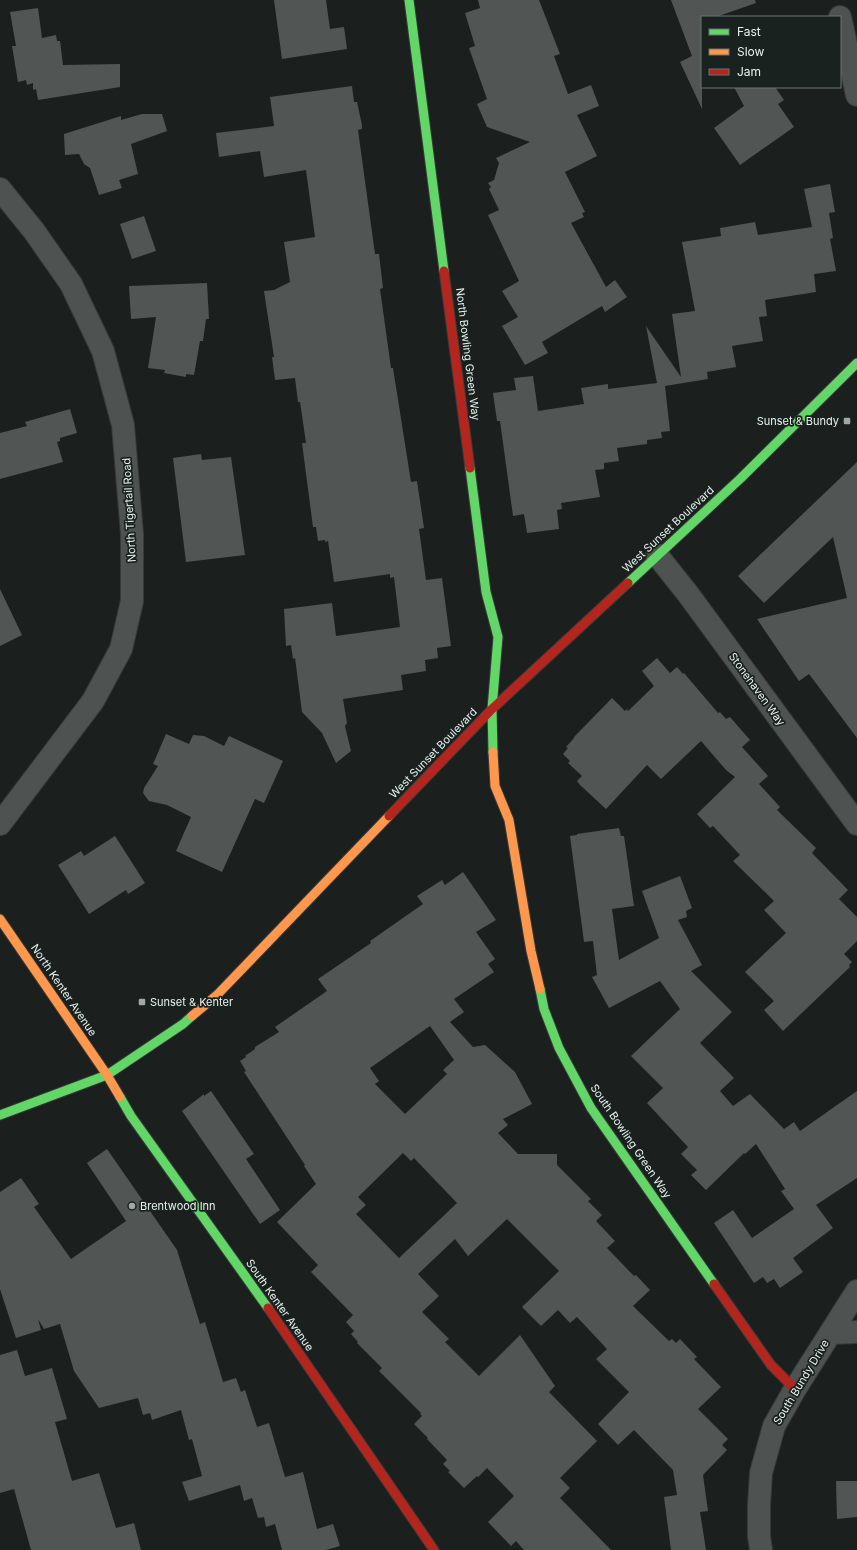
<svg xmlns="http://www.w3.org/2000/svg" width="857" height="1550" font-family="Inter,sans-serif">
<style>
.building{fill:#515553;fill-rule:evenodd}
.lines{fill:none;stroke-linecap:round;stroke-linejoin:round}
.street-casing{stroke:#363b3a;stroke-width:24}
.fast-casing{stroke:#363b3a;stroke-width:11}
.slow-casing{stroke:#363b3a;stroke-width:11}
.jam-casing{stroke:#363b3a;stroke-width:11}
.street{stroke:#4e5251;stroke-width:22}
.fast{stroke:#63d668;stroke-width:9}
.slow{stroke:#ff974d;stroke-width:9}
.jam{stroke:#b3261e;stroke-width:9}
.poi-dot{fill:#a1a7a5;stroke:#19221f;stroke-width:1.5}
.labels{text-anchor:middle;dominant-baseline:central;stroke-width:3.5;stroke-linejoin:round;paint-order:stroke}
.street-label{font-size:11px;fill:#e9f0ee;stroke:#19221f}
.poi-label{font-size:11px;fill:#e9f0ee;stroke:#19221f;text-anchor:start}
</style>
<rect width="100%" height="100%" fill="#1b201e"/>
<path class="building" d="M274,0h52l4,29 14,-2 3,22 -65,10z
M478,0h61l21,54 -6,2 14,38 23,-9 8,21 -22,9 20,41 -32,16 20,40 -3,1 2,4 -13,6 35,64 9,-7 12,17 -22,15 -3,-6 -60,36 6,11 -23,12 -23,-39 16,-9 -16,-26 17,-10 -31,-66 11,-5 -10,-21 2,-2 -3,-4 6,-3 5,-17 -3,-5 34,-16 -43,-15 -10,-23 10,-5 -18,-51 6,-2 -10,-33 15,-5z
M671,0h84l1,3 -40,14h-14v92l-22,-47 12,-6z
M38,8l4,30 14,-3 1,6h3l3,24 57,-1v23l-82,13 -2,-11 -3,1v-7l-6,2 -1,-5 -8,2 -6,-36h4l-6,-34z
M352,86l2,16h3l5,23v4l-4,1 17,124h4l4,34 -3,1 11,79h2l18,114 6,-1 7,47 -5,1 7,51 16,-2 9,68 -14,2 1,10 -13,2 1,11 -25,4 2,15 -60,9 4,24 -2,3 6,25 -15,12 -14,-30 -20,-21 -7,-54 -2,1 -2,-14 -5,1 -2,-37 48,-6 4,33 64,-9 -6,-50 -4,1v-4l-56,8 -6,-41 -3,1v-2l-7,1 -2,-14h-3l-11,-84h4l-6,-41h-2l-3,-24 -20,2 -3,-23h2l-10,-66 10,-1 16,-8 -6,-40 31,-5 -9,-67 -42,7 -4,-26 -41,6 -3,-24 58,-7 -4,-29z
M734,87h41l9,13 -6,4 16,23 -54,38 -26,-37 30,-22z
M142,114h20l5,17 -36,13 7,30 -19,6 3,8 -23,7 -9,-27 -6,-4 -5,-10 -14,1 -1,-21 57,-18v4z
M830,184l5,28 -6,1 4,25 -3,1 6,32 -22,3 2,18 -51,8 2,16 -8,1 4,24 -31,5 4,21 -29,5 1,7 -43,7 5,45 -9,1 1,6 -15,2v4l-30,4 2,13 -15,2v6l-9,1 5,27 -39,6 1,6 -5,1 2,19 -32,4 -3,-19 -11,2 -13,-95h-3l-4,-28 23,-3 -2,-12 19,-2 5,35 46,-7 -3,-16 27,-4v5l49,-6 -11,-57 35,51 -9,-63 23,-3 -13,-69 39,-6 -1,-8 35,-6 3,13 54,-8 -8,-38z
M144,216l12,35 -24,8 -12,-35z
M207,283l2,36h-3l-3,22h-3l-6,34 -8,-1v3l-22,-4 1,-3 -17,-2 8,-51 -25,2 -2,-33z
M70,409l7,24 -17,5v3l-3,1 6,20 -63,17v-46l27,-7 -2,-4z
M201,454l1,6 29,-3 14,98 -59,7 -13,-104z
M857,462v276l-48,-64 -10,7 -42,-62 90,-21 -14,-61 -69,66 -26,-27z
M0,589l22,46 -22,11z
M657,658l13,15 7,-6 6,7 1,-1 34,40 2,-1 6,7 4,-2 20,23 -8,7 26,29 -9,8 21,23 -3,3 39,38 -4,5 36,37 -9,9 18,18v24l-13,13 8,8 -3,3 1,2 -67,64 -19,-21 10,-9 -29,-29 41,-39 -22,-23 10,-9 -41,-40 7,-6 -27,-29 -3,2 -13,-14 38,-37 -9,-7 -25,-29 -40,38 -14,-14 -41,44 -26,-24 -3,-4 5,-5 -14,-13 2,-2 -7,-7 5,-6 -2,-1 8,-9v-1l38,-39 13,13 2,-2 1,2 26,-25 -12,-15z
M166,734l23,10 4,-9 11,1 20,10 5,-10 54,25 -19,42 -9,-4 -33,73 -46,-21 15,-34 -24,-12 -18,-4 -6,-8 1,-5 14,-22 -5,-2z
M619,828l2,8h3l10,70 -22,3 7,51 40,-22 -17,-47 38,-15 12,32 -6,3 1,6 -9,3 24,45 -11,6 41,41 -32,31 34,35 -14,13 13,15 17,-12 34,35 10,-7 6,9 57,-40v87l-41,27 17,23 -40,30 10,14 -23,16 -6,-9 -7,4 -4,-6 -9,6 -40,-60 19,-13 19,28 42,-29 -13,-18 4,-2 -29,-45 -11,10 -1,-1 -38,37 -15,-15 6,-5 -16,-16 7,-7 -41,-44 16,-15 -32,-32 49,-47 -20,-28 -51,27 -17,-31 5,-2 -4,-34 -9,1 -14,-106 7,-1v-1z
M115,836l30,47 -17,11 -2,-4 -37,24 -31,-49 23,-14 3,5z
M463,872l33,48 -20,12 19,27 -7,5 6,8 -40,27 10,13 -14,10 23,25 12,-2 30,27 17,32 -29,15 5,6 -10,8 20,21h39v11l34,34 -3,2 14,14 -6,6 19,20 -8,7 27,28 2,-1 14,15 -17,16 36,35 3,-2 4,4 4,-4 17,18 -3,2 27,28 -23,22 30,30 -6,6 5,5 -24,25 5,36 -8,1 6,38h-35l-7,-53 13,-2 -4,-25 -39,-40 -16,15 -20,-21 31,-32 -33,-33 11,-10 -30,-32 -7,6 -12,-13 -17,16 -19,-19 37,-36 -52,-52 -39,37 -13,-17 -37,35 21,22 -17,16 27,27 -4,3 34,34 41,-41 35,51 -6,6 48,49 -37,37 10,10 -10,10 51,52h-87l-8,-9 -5,5 -23,-24 26,-26 -27,-28 -9,9 -1,-1 -13,12 -16,-16 2,-1 -7,-7 4,-4 -20,-21 1,-1 -14,-14 8,-8 -2,-2 1,-1 -42,-42 3,-3 -25,-25 1,-1 -7,-8 3,-3 -8,-9 7,-7 -42,-43 7,-7 -41,-43 39,-38 -12,-18 1,-1 -61,-93 2,-1 -6,-10 6,-4 -1,-1 10,-7v-2l24,-15 -4,-5 52,-36 -9,-12 53,-36 -1,-2 53,-37 -6,-8 25,-16 3,5zM430,1026l24,34 -11,10 4,4 -42,40 -30,-30 4,-3 -9,-13zM403,1153l8,8 3,-3 43,45 -58,55 -43,-44 10,-9 -8,-8z
M211,1091l43,63 -8,5 34,51 -20,14 -78,-113 22,-17v2z
M107,1149l70,101 23,74 5,-2 18,60 13,-4 5,14 4,-2 12,37 12,-4 16,54 18,-5 14,57 16,-5 7,22 -14,4h-44l-7,-26 -9,3 -2,-10 -6,1 -6,-20 -8,3 -4,-16 -51,16 -7,-19 20,-6 -10,-37 -3,1 -8,-30 -29,10 -2,-7 -7,2 -5,-17 -39,10 -25,-37 -14,-47 -16,5 -6,-10 3,11 -25,8 -16,-49v-97l21,-14 18,26 -5,3 37,52 55,-38 -39,-58z
M17,1350l8,26 27,-8 15,51 -12,3 17,59 27,-8 17,55 18,-5 7,27h-110l-17,-61 -14,4v-138z
M836,1481h21v36l-20,2z"/>
<g class="lines">
<g class="street-casing">
<path id="street" d="M840,17l17,78
M0,189l34,42 37,53 32,67 20,74 9,109v67l-11,48 -28,52 -93,123
M657,555l31,39 169,230
M831,1333l26,-1
M761,1550l-2,-14v-31l2,-32 13,-47 21,-37 62,-98"/>
</g>
<g class="fast-casing">
<path id="fast" d="M409,0l35,271
M470,468l16,124 12,45 -6,72 1,43
M628,583l113,-105 116,-115
M540,989l4,20 15,39 32,60 123,176
M120,1097l11,19 137,192
M0,1115l107,-40 76,-51 9,-8"/>
</g>
<g class="slow-casing">
<path id="slow" d="M493,752l2,34 14,34 22,131 9,38
M0,919l107,156 13,22
M192,1016l25,-21 172,-179"/>
</g>
<g class="jam-casing">
<path id="jam" d="M444,271l26,197
M389,816l103,-107 136,-126
M714,1284l57,81 24,24
M268,1308l166,242"/>
</g>
<use href="#street" class="street"/>
<use href="#fast" class="fast"/>
<use href="#slow" class="slow"/>
<use href="#jam" class="jam"/>
</g>
<g class="poi-dot">
<rect x="843" y="417" width="8" height="8" rx="2"/>
<rect x="138" y="998" width="8" height="8" rx="2"/>
<circle cx="132" cy="1206" r="4"/>
</g>
<g class="labels">
<g class="street-label">
<text transform="translate(468 354) rotate(83)">North Bowling Green Way</text>
<text transform="translate(129 510) rotate(-93)">North Tigertail Road</text>
<text transform="translate(668 529) rotate(-43)">West Sunset Boulevard</text>
<text transform="translate(757 689) rotate(54)">Stonehaven Way</text>
<text transform="translate(433 753) rotate(-46)">West Sunset Boulevard</text>
<text transform="translate(64 990) rotate(56)">North Kenter Avenue</text>
<text transform="translate(631 1141) rotate(56)">South Bowling Green Way</text>
<text transform="translate(280 1305) rotate(55)">South Kenter Avenue</text>
<text transform="translate(801 1382) rotate(-59)">South Bundy Drive</text>
</g>
<g class="poi-label">
<text x="839" y="421" text-anchor="end">Sunset &amp; Bundy</text>
<text x="150" y="1002">Sunset &amp; Kenter</text>
<text x="140" y="1206">Brentwood Inn</text>
</g>
</g>
<rect x="701" y="16" width="140" height="72" fill="#19221f" stroke="#6c7472"/>
<rect x="709" y="29" width="20" height="6" fill="#63d668" stroke="#6c7472"/>
<text x="737" y="36" font-size="12" fill="#e9f0ee">Fast</text>
<rect x="709" y="49" width="20" height="6" fill="#ff974d" stroke="#6c7472"/>
<text x="737" y="56" font-size="12" fill="#e9f0ee">Slow</text>
<rect x="709" y="69" width="20" height="6" fill="#b3261e" stroke="#6c7472"/>
<text x="737" y="76" font-size="12" fill="#e9f0ee">Jam</text>
</svg>
